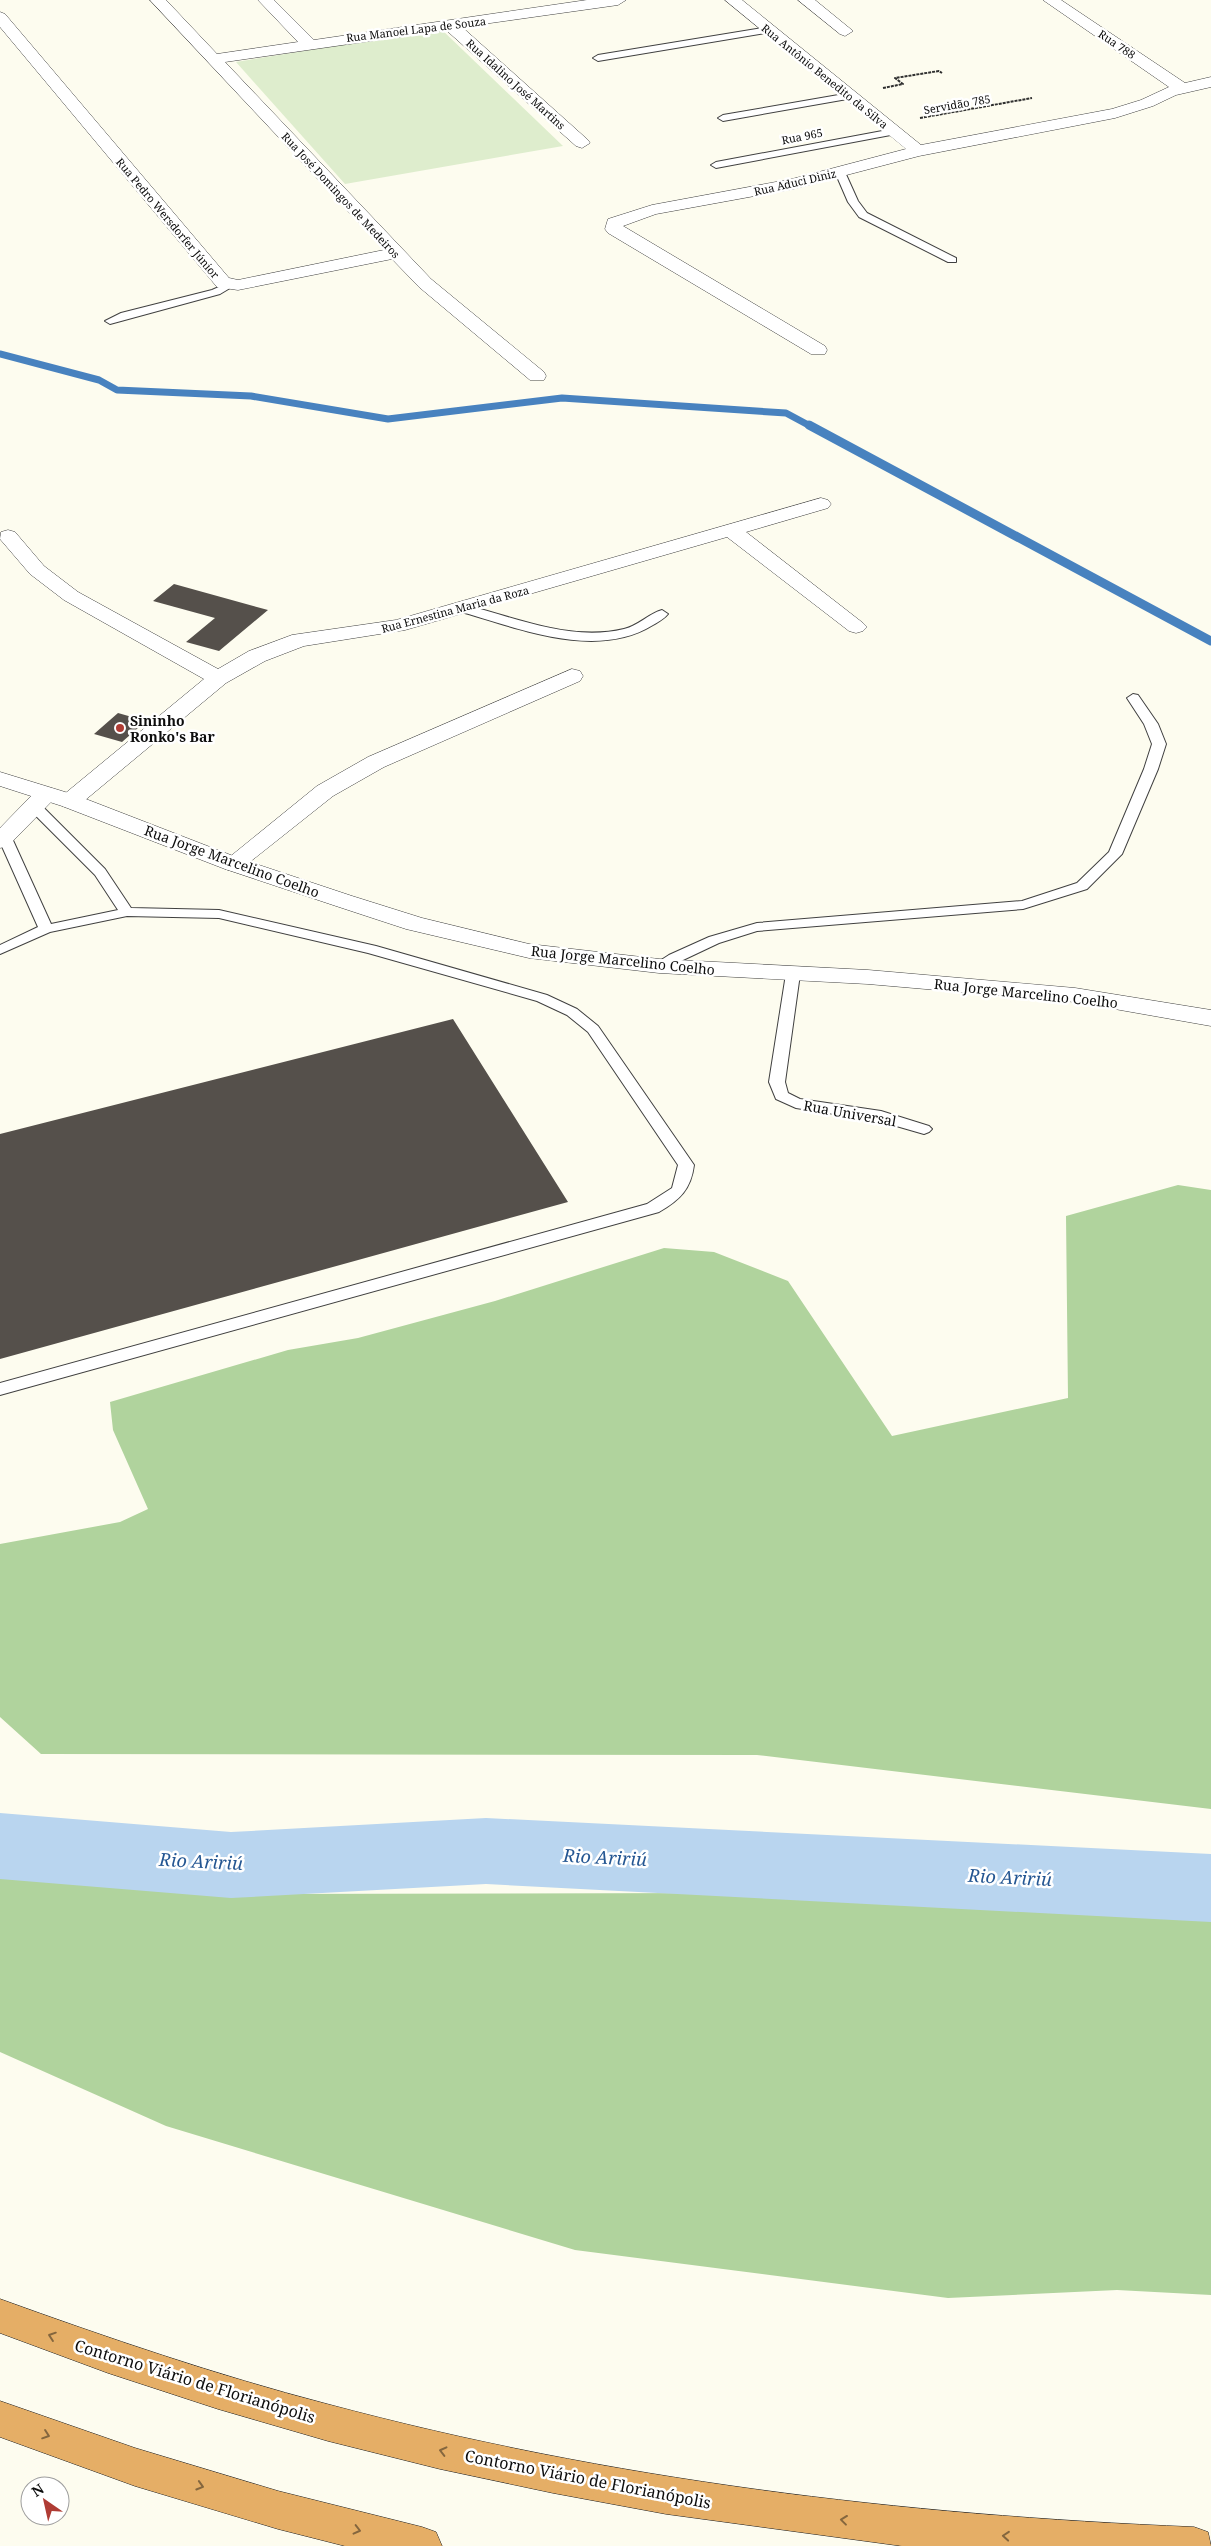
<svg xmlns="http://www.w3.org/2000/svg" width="1211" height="2546" font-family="'Noto Serif',serif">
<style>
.forest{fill:#b0d39d}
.pitch{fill:#deedcd}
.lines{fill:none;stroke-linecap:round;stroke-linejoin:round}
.stream-far1{stroke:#4882bf;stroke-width:7}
.stream{stroke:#4882bf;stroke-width:9}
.river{fill:#b9d5ef;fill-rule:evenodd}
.building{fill:#55504b}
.service-casing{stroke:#404040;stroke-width:2}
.minor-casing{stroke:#404040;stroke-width:1}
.tertiary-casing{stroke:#404040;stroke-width:1}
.motorway-casing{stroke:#1e1e1e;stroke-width:1}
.path{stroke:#2f2f2f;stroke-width:2;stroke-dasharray:3 1;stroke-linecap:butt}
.service{fill:#fff;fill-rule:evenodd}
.minor{fill:#fff;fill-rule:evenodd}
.tertiary{fill:#fff;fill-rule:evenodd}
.motorway{fill:#e5ae66;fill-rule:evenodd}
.oneway{stroke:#84663e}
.poi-dot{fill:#af3c34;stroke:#fff;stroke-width:2}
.labels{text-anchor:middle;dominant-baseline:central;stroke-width:5;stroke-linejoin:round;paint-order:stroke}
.far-street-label{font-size:11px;fill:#0d0d0d;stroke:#fff}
.poi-label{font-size:14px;font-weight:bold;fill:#0d0d0d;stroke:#fff;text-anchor:start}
.street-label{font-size:14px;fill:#0d0d0d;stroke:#fff}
.near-street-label{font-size:16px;fill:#0d0d0d;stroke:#fff}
.near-water-label{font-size:18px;font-style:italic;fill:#245692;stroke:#fff}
</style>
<rect width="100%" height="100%" fill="#fdfcef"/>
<path class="forest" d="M1178,1185l33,5v619l-454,-54 -716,-1 -41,-37v-173l120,-22 28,-13 -35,-79 -3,-28 178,-52 70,-12 137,-37 169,-53 50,4 74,29 104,155 176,-38 -2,-182z
M0,1876l242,18 476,-1 493,15v387l-94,-5 -169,8 -373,-48 -409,-124 -166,-74z"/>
<path class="pitch" d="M441,29l122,117 -218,38 -109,-122z"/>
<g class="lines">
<path class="stream-far1" d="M0,354l99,26 18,10 134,6 137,23 174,-21 224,15 26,14"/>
<path class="stream" d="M809,425l402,216"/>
<path class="river" d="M0,1813l231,19 255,-14 725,36v68l-725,-38 -255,14 -231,-19z"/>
</g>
<path class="building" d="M174,584l94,26 -49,41 -33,-9 29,-24 -62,-17z
M118,713l28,8 -24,21 -28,-8z
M453,1019l115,183 -568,157v-225z"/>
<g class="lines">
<g class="service-casing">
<path id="service" d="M769,27l5,3 -2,2 -174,29 -5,-3 5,-3z
M850,93l5,3 -2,2 -130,23 -5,-3 5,-3z
M893,129l3,1v4l-180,34 -5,-3 5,-3z
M836,170h8l14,31 9,12 89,45v4h-8l-89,-45 -11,-15 -13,-30z
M230,282l5,3 -15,9 -110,30 -5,-3 16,-8 91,-23z
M462,604c52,13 108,38 162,25 14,-3 24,-15 38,-19l6,4c-4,5 -10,8 -15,11 -58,36 -137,2 -195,-14l-2,-3z
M1133,694l5,1 20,29 8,20 -8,25 -36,85 -35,35 -64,20 -266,22 -38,12 -55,26 -5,1 -7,-4 17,-11 40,-18 48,-14 265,-22 55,-18 32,-31 35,-83 8,-25 -8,-20 -17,-26z
M34,802l5,1 66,66 26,39 88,2 157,36 171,49 30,14 21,17 96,139c-3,24 -14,35 -35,47l-659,183v-12l647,-179 25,-16 6,-23 -90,-133 -21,-17 -30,-14 -169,-48 -149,-35 -92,-2 -77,16 -50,22v-9l38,-18 -38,-85v-9h9l2,3 40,88 67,-14 -23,-35 -66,-66 -2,-3 2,-3z
M793,970l7,4 -15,108 3,11 12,6 81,12 48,15 3,3 -3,3 -5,2 -45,-13 -83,-13 -20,-9 -7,-17 17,-108z"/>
</g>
<g class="minor-casing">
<path id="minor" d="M150,0h16l51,54 81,-12 -40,-42h16l40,40 273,-40h39l-8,5 -156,22 126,113 2,3 -8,5 -6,-2 -130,-116 -221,32 206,217 113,93 2,4 -2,4h-14l-111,-93 -27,-28 -154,31 -21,-3 -217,-260v-15l5,2 224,264 9,2 146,-30z
M725,0h17l179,145 191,-36 29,-9 28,-13 -126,-87h18l124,83 26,-6v10l-35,8 -23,11 -38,12 -196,38 -126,33 -137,25 -33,12 202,120 2,4 -2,4h-14l-203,-121 -3,-4 3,-10 44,-14 140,-26 114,-30z
M798,0h17l38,31 -8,5 -5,-2z
M821,498l7,2 3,4 -3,4 -82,24 117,91 4,4 -4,4 -7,2 -7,-2 -122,-94 -322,93 -101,16 -39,15 -39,22 -148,123 -8,2 -8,-2 -3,-5 3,-5 142,-117 -140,-79 -34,-26 -30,-35 1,-7 7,-2 7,2 29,34 34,26 140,77 31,-18 43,-16 104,-15z
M572,669l8,2 3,5 -3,5 -196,86 -51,29 -92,73 -8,2 -8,-2 -4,-5 96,-78 51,-29z
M46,787l8,2 3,5 -3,5 -46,47 -8,2v-20l38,-39z"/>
</g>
<g class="tertiary-casing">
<path id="tertiary" d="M0,772l78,24 163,63 111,37 70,22 107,26 130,15 209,11 207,18 136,22v16l-136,-24 -207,-18 -209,-11 -130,-15 -123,-29 -70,-23 -111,-37 -163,-63 -62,-20z"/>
</g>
<g class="motorway-casing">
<path id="motorway" d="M0,2299c108,39 216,76 327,105 283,76 575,111 867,123l14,5 3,14h-309l-236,-32 -113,-21 -113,-24 -112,-28 -110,-32 -110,-36 -108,-40z
M0,2401l135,47 143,43 144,36 14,5 6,14h-97l-67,-17 -143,-43 -135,-49z"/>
</g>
<path class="path" d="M883,88l20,-4 -8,-6 44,-7 3,2
M920,118l112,-20"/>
<use href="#service" class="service"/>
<use href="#minor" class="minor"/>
<use href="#tertiary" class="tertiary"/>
<use href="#motorway" class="motorway"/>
</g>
<defs><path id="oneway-chevron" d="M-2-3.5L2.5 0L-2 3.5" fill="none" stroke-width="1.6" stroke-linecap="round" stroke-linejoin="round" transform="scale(1.25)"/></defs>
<g class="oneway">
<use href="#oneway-chevron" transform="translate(52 2336) rotate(-161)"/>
<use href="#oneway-chevron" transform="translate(46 2435) rotate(19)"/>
<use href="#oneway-chevron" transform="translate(443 2451) rotate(-166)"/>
<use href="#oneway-chevron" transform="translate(200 2486) rotate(17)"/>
<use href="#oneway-chevron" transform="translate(844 2520) rotate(-173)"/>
<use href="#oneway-chevron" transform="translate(357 2530) rotate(14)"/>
<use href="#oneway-chevron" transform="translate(1006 2536) rotate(-175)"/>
</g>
<circle class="poi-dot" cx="120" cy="728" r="5"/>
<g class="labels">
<g class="far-street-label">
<text transform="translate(416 29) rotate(-7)">Rua Manoel Lapa de Souza</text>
<text transform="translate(1117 44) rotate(34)">Rua 788</text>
<text transform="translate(825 76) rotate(39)">Rua Antônio Benedito da Silva</text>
<text transform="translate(516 84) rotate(42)">Rua Idalino José Martins</text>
<text transform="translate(957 104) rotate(-10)">Servidão 785</text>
<text transform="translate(802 136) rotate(-11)">Rua 965</text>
<text transform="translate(795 182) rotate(-13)">Rua Aduci Diniz</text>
<text transform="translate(341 195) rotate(47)">Rua José Domingos de Medeiros</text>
<text transform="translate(168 218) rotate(50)">Rua Pedro Wersdorfer Júnior</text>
<text transform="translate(455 609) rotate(-15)">Rua Ernestina Maria da Roza</text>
</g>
<g class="poi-label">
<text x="130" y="720">Sininho<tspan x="130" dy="16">Ronko's Bar</tspan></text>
</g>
<g class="street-label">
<text transform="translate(232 861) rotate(20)">Rua Jorge Marcelino Coelho</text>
<text transform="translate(623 960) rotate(6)">Rua Jorge Marcelino Coelho</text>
<text transform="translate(1026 993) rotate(6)">Rua Jorge Marcelino Coelho</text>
<text transform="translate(850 1113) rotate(10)">Rua Universal</text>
</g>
<g class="near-street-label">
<text transform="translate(195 2381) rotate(17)">Contorno Viário de Florianópolis</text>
<text transform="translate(588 2479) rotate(11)">Contorno Viário de Florianópolis</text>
</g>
<g class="near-water-label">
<text transform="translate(605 1857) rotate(3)">Rio Aririú</text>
<text transform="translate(201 1861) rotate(3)">Rio Aririú</text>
<text transform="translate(1010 1877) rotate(3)">Rio Aririú</text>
</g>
</g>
<g transform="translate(45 2501) rotate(326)"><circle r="24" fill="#ffffff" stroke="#9e9e9e"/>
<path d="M0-4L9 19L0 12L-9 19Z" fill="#af3c34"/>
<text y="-8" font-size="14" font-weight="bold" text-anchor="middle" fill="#0d0d0d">N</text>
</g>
</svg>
